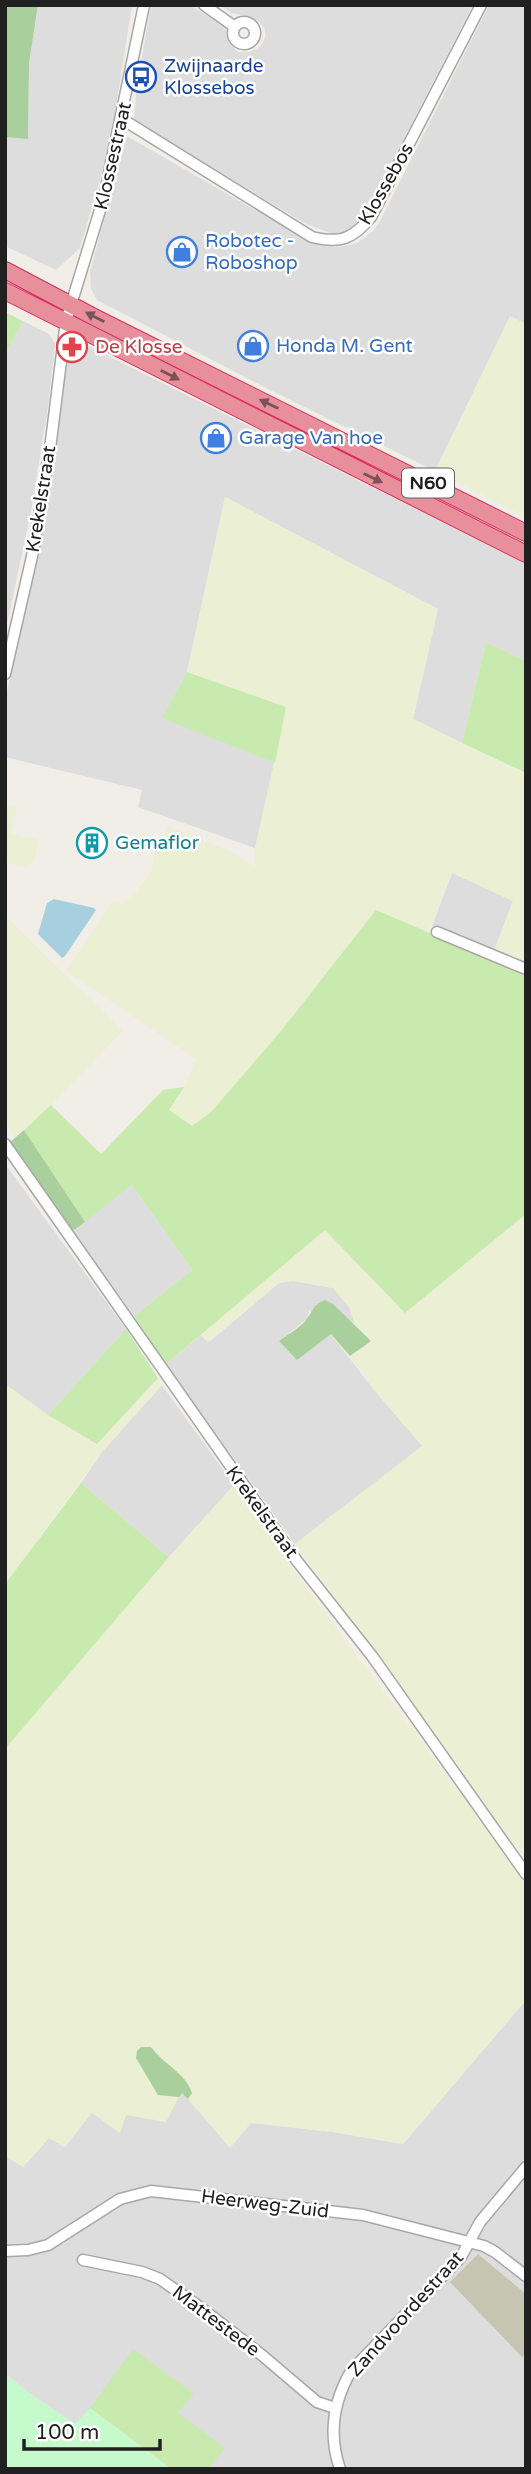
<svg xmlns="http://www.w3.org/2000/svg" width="531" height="2474" font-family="'Varela Round',sans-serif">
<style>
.residential{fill:#dedddd}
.construction{fill:#c5c5b2}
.farmland{fill:#ebefd3}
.grass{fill:#c9eaae}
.forest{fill:#a9cf9c}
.park{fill:#c6f9cc}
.water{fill:#a8cfde}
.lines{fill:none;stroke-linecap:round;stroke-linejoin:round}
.minor-casing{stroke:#a7a7a7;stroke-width:13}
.highway-casing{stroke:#da295d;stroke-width:18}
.minor{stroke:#fff;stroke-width:10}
.highway{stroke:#e7909c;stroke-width:16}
.oneway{fill:#7a5258}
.labels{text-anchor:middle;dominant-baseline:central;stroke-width:5;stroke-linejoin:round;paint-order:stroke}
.shield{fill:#fff;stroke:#636363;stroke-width:2}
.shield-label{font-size:18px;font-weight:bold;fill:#202020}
.transit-label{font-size:19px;fill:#164399;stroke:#fff;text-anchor:start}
.street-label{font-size:19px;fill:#202020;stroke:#fff}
.shop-label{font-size:19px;fill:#366cbe;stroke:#fff;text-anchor:start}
.health-label{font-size:19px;fill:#be3a42;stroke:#fff;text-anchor:start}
.culture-label{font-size:19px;fill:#0d838f;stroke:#fff;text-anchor:start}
</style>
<rect width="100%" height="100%" fill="#f1eee7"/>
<path class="residential" d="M38,5h94l-22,140 -30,103 -24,22 -51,-24v-109l23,1 1,-75z
M151,5h39l35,22 3,15 10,10h12l10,-5 5,-9v-9l-6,-7 -8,-5 -20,-4 -11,-8h253l-112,216 -13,10 -15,3 -29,-11 -170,-103 3,-35z
M489,5h37v319l-16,-7 -75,154 -165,-81 -173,-90 -6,-11 -1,-17 37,-136 183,106 12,4 18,1 17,-4 16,-12 6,-8z
M23,321l26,13 6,10 -7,63 -16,99 -27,128v-279z
M70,342l22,6 434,216v97l-40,-19 -24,101 -49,-24 25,-110 -213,-112 -38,175 -24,45 112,46 -20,85 -117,-41 4,-17 -137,-33v-58l23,-97 16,-92 23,-166z
M452,873l61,28 -19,50 -62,-25z
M5,1164l121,165 -78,86 -43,-31z
M132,1185l60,85 -58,46 -63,-84z
M293,1281l40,7 16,19 6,17 -7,-5 -39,-8 -2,8 -28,22 52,-7 43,56 49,56 -128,98 -129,-180 35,-29 8,7 70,-59z
M162,1385l72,100 -65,72 -88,-74 21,-31z
M526,2000v469h-355l-80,-61 -16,16 -40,-27 -30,-23v-218l18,11 26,-29 16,9 27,-35 28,20 6,-17 56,-23 48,55 21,-24 82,9 70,12z"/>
<path class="construction" d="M478,2254l48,40v59l-4,4 -72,-75z"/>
<path class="farmland" d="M510,316l16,8v193l-91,-46z
M225,497l213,112 -25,110 113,55v190l-32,-13 19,-50 -61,-28 -24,60 -52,-22 -95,120 -70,81 -19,14 -23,-16 15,-23 12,-28 -130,-88 46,-68 10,1 13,-11 16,-21 4,-24 14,-21 61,24 25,16v-19l31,-140 -99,-36z
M5,806l12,2 -7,25 29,7 -5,21 -10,6 -19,-5z
M5,916l118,115 -72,74 -36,32 -10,-16z
M526,1214v631l-7,5 -224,-306 127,-98 -48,-56 -24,-34 21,-16 -16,-16 -6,-17 -16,-19 -40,-7 -15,2 -70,59 -7,-7 124,-106 80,84z
M158,1378l4,7 -60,67 -97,132v-200l43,31 49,29z
M234,1485l54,78 238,319v118l-123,144 -70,-12 -82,-9 -21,25 -42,-49 4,-6 -4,-10 -25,-21 -12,-15 7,48 21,2 -13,25 -40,-7 -6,18 -28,-20 -28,34 -15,-9 -26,29 -18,-11v-407l164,-192z"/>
<path class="grass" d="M5,312l18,9 -18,34z
M486,642l40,19v112l-64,-30z
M187,672l99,35 -11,56 -113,-45z
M376,910l150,64v240l-121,99 -80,-83 -159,134 -32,-48 58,-46 -60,-85 -47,37 -61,-92 27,-25 50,49 62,-64 21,-3 -15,23 23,16 19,-14 70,-81z
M126,1329l32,49 -61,66 -49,-29z
M81,1483l88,74 -164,192v-165z
M133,2349l61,44 -16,20 47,35 -17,21h-37l-81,-61z"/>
<path class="forest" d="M5,5h33l-9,58 -1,76 -23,-2z
M24,1130l61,92 -14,10 -61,-90z
M325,1300l8,4 38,37 -21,15 -19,-22 -34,26 -18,-19c8,-6 21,-13 27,-21 7,-9 7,-16 19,-20z
M141,2047h10c12,17 35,26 41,46l-4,6 -6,-6 -3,4 -21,-2 -22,-37 1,-7z"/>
<path class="park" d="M5,2374l30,23 40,27 15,-16 81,61h-166z"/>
<path class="water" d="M54,899l40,9 2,2 -31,46 -3,2 -24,-24 9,-31z"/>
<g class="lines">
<g class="minor-casing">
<path id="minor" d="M204,5l31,22
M233 33a11 11 0 1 1 22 0a11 11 0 1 1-22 0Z
M122,119l190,118c28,7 41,2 59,-20l110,-212
M5,674l28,-122 18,-111 15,-120 38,-124 40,-192
M437,932l89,37
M5,1144l292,417 75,95 154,218
M5,2251l23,-1 20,-5 72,-46 31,-8 212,24 121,31 11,6 31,24
M83,2260l59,12 18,7 41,29 62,48 54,46 18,6
M340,2469c-12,-35 -7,-67 11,-98l110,-114 19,-35 46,-55"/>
</g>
<g class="highway-casing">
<path id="highway" d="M5,270l91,48 430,215
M5,291l521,263"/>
</g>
<use href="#minor" class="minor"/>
<use href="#highway" class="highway"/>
</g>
<defs><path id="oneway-solid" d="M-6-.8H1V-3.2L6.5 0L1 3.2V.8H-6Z" transform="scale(1.75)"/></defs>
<g class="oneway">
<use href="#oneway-solid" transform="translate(95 317) rotate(-153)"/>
<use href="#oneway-solid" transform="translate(170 375) rotate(27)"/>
<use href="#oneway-solid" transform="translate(269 404) rotate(-154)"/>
<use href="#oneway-solid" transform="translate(373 478) rotate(26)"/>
</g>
<defs>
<g id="bus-ring" transform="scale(1.575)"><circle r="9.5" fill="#fff" stroke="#1a4fb4" stroke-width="1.5"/><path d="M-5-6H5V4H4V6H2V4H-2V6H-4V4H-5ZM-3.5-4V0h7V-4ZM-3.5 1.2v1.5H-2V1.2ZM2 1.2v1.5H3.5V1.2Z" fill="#1a4fb4"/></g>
<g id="shop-ring" transform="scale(1.575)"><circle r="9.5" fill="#fff" stroke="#3f7fe0" stroke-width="1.5"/><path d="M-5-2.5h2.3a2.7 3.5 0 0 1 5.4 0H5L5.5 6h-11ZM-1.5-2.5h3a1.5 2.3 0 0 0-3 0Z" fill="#3f7fe0"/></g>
<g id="pharmacy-ring" transform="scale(1.575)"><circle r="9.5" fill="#fff" stroke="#e0444e" stroke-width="1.5"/><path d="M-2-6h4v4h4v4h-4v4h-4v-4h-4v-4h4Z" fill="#e0444e"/></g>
<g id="building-ring" transform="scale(1.575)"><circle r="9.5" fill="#fff" stroke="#0f9aa8" stroke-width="1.5"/><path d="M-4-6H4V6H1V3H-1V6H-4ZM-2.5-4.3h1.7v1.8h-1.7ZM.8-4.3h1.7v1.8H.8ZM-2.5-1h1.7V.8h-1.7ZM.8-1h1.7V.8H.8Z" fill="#0f9aa8"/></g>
</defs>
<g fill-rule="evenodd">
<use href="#bus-ring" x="141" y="77"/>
<use href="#shop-ring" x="182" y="252"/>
<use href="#shop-ring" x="253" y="346"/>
<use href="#pharmacy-ring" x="72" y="347"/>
<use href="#shop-ring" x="216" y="438"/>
<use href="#building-ring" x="92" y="843"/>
</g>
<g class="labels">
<rect class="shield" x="402" y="468.5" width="52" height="29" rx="5"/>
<g class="shield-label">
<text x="428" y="483">N60</text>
</g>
<g class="transit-label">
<text x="164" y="66">Zwijnaarde<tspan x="164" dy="22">Klossebos</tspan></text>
</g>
<g class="street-label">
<text transform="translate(113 156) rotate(-77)">Klossestraat</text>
<text transform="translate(386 184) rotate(-60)">Klossebos</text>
<text transform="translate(41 499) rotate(-81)">Krekelstraat</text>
<text transform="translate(262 1512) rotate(54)">Krekelstraat</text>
<text transform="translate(265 2204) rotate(7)">Heerweg-Zuid</text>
<text transform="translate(406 2314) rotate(-48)">Zandvoordestraat</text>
<text transform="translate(216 2321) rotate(37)">Mattestede</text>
</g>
<g class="shop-label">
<text x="205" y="241">Robotec -<tspan x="205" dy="22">Roboshop</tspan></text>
<text x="276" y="346">Honda M. Gent</text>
<text x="239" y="438">Garage Van hoe</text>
</g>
<g class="health-label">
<text x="95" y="347">De Klosse</text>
</g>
<g class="culture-label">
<text x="115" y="843">Gemaflor</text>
</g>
</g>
<rect width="531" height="2474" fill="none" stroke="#202020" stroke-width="14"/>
<path d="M24 2439v10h136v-10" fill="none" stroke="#202020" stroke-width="3.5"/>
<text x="35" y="2439" font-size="21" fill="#202020" stroke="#ffffff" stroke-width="5" paint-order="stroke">100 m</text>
</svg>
